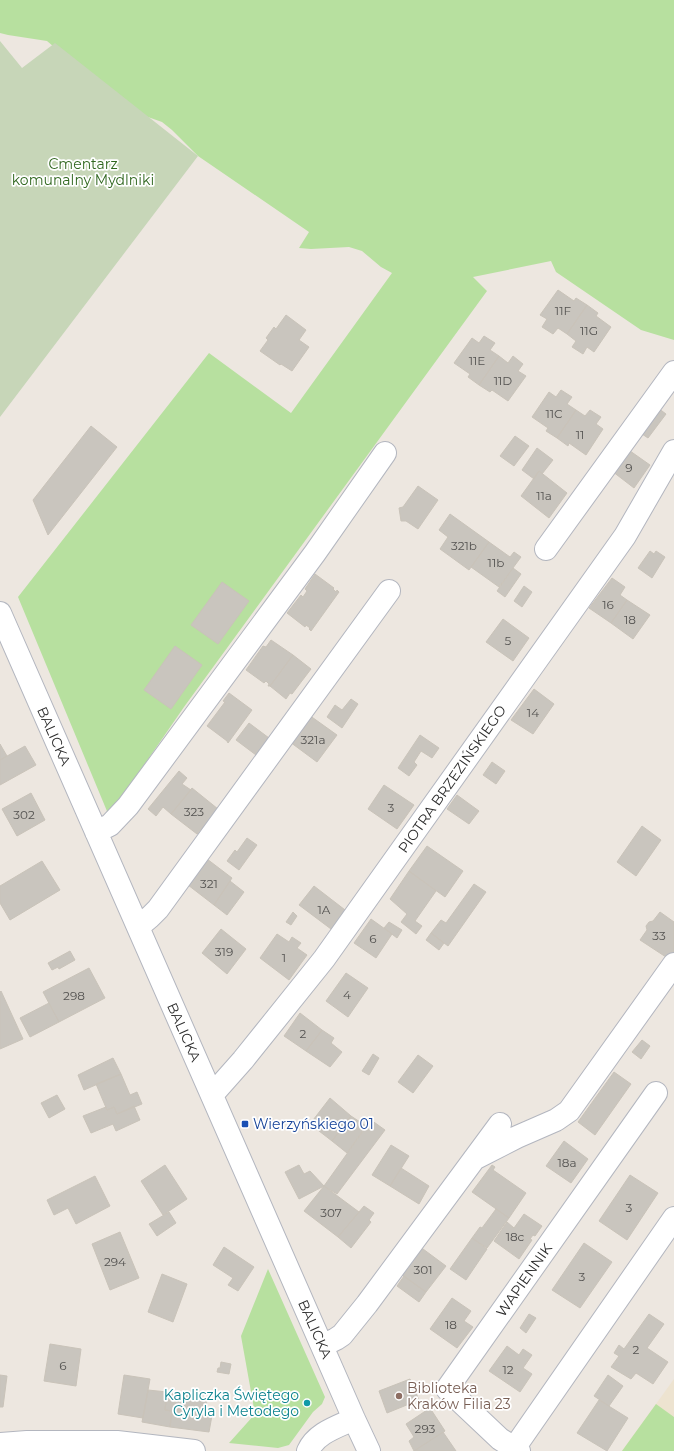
<svg xmlns="http://www.w3.org/2000/svg" width="674" height="1451" font-family="Montserrat,sans-serif">
<style>
.education{fill:#ede3d0}
.green{fill:#b7e09f}
.cemetery{fill:#c7d6b8}
.building{fill:#c9c5be;stroke:#c9c3b9}
.lines{fill:none;stroke-linecap:round;stroke-linejoin:round}
.minor-casing{stroke:#b3b6bf;stroke-width:24}
.minor{stroke:#fff;stroke-width:22}
.transit-dot{fill:#1a4fb4;stroke:#fff;stroke-width:1.5}
.education-dot{fill:#8d6e63;stroke:#fff;stroke-width:1.5}
.culture-dot{fill:#0f9aa8;stroke:#fff;stroke-width:1.5}
.labels{text-anchor:middle;dominant-baseline:central;stroke-width:3.5;stroke-linejoin:round;paint-order:stroke}
.number-label{font-size:12px;fill:#535250}
.park-label{font-size:14px;fill:#30671f;stroke:#fff}
.street-label{font-size:14px;fill:#2c2c2c;stroke:#fff}
.transit-label{font-size:14px;fill:#164399;stroke:#fff;text-anchor:start}
.education-label{font-size:14px;fill:#785e54;stroke:#fff;text-anchor:start}
.culture-label{font-size:14px;fill:#0d838f;stroke:#fff;text-anchor:end}
</style>
<rect width="100%" height="100%" fill="#ede7e0"/>
<path class="education" d="M674,1379v72h-52l34,-47z"/>
<path class="green" d="M0,0h674v340l-33,-10 -85,-58 -5,-11 -78,16 14,14 -303,416 -75,109 -91,-219 191,-244 82,60 101,-140 -11,-6 -19,-16 -13,-4 -38,2 -12,-1 10,-16 -111,-76 -26,-26 -10,-8 -34,-12 -81,-69 -39,-6 -8,-2z
M268,1269l57,128 -3,7 -9,8 -24,33 -11,3 -49,-5 26,-29 -14,-78z
M656,1404l18,13v34h-52z"/>
<path class="cemetery" d="M0,41l22,27 33,-25 143,113 -198,261z"/>
<path class="building" d="M558,290l16,11 2,-3 11,7 -20,29 -9,-6 -5,6 -11,-7 5,-8 -7,-4z
M587,305l11,8 -2,3 15,11 -17,25 -7,-5 -4,7 -11,-7 4,-6 -9,-7z
M286,315l20,15 -7,10 10,7 -17,24 -11,-7 -1,1 -20,-14 8,-11 -2,-2 8,-11 2,2z
M484,336l11,7 -5,7 9,6 -20,29 -11,-8 2,-3 -16,-11 18,-25 7,5z
M499,356l9,7 5,-7 10,8 -5,7 8,5 -18,25 -16,-11 -2,2 -11,-7z
M561,390l11,7 -5,7 9,6 -19,28 -11,-7 2,-3 -16,-11 17,-25 7,5z
M654,405l12,9 -18,24 -12,-8z
M576,410l9,6 5,-6 11,7 -5,7 7,5 -17,26 -17,-12 -1,3 -11,-8z
M91,426l26,21 -69,88 -15,-35z
M515,436l14,10 -15,20 -14,-10z
M623,446l27,19 -16,23 -26,-20z
M537,448l16,12 -11,14 -3,-3 -5,8 -12,-9z
M539,471l28,22 -18,25 -28,-22z
M418,486l20,14 -20,29 -12,-8h-5l-2,-13 4,-1z
M450,514l39,28 -20,28 -29,-21 8,-12 -9,-7z
M489,542l21,15 4,-5 7,5 -22,30 -28,-20z
M650,551l4,3 2,-3 9,6 -13,21 -14,-10z
M513,568l8,6 -16,23 -8,-6z
M315,574l19,14 -1,1 3,3 1,-2 2,2 -28,39 -2,-2 1,-1 -4,-3 -1,2 -18,-14 14,-18 2,2 4,-6 -2,-2z
M612,578l13,9 -5,8 7,5 -16,23 -22,-15z
M222,582l27,19 -31,43 -27,-19z
M524,586l8,6 -10,15 -8,-6z
M627,600l23,15 -17,24 -22,-16z
M503,619l26,19 -16,23 -27,-19z
M271,640l22,15 -23,31h-2l1,-2 -3,-3 -2,2 -18,-13 17,-24 3,1z
M175,646l27,19 -31,44 -27,-19z
M293,655l18,14 -19,25 -2,-1 -4,6 -16,-13z
M534,689l20,15 -21,30 -22,-14z
M229,693l23,17 -24,33 -1,-2 -20,-15 18,-24 -2,-1z
M351,699l7,5 -16,24 -15,-11 8,-12 7,5z
M309,715l28,20 -20,27 -27,-20z
M249,723l20,15 -13,17 -20,-15z
M420,735l19,13 -7,10 -11,-7 -7,11 3,3 -8,11 -11,-8z
M0,744l7,12 -7,4z
M25,746l11,19 -36,20v-25z
M492,762l13,9 -9,13 -13,-9z
M179,771l8,7 -5,6 9,6 -20,24 -8,-7 -7,9 -8,-7z
M384,785l30,20 -17,24 -29,-20z
M192,788l26,21 -21,25 -26,-20z
M31,793l14,27 -28,16 -15,-27z
M457,795l22,16 -10,13 -22,-15z
M642,826l19,14 -25,36 -19,-14z
M247,838l10,7 -18,25 -12,-9 8,-11 2,2z
M427,846l36,25 -18,26 -36,-26z
M207,859l25,19 -18,27 -26,-20z
M42,861l18,29 -50,30 -10,-17v-17z
M409,871l27,20 -21,30 7,5 -6,8 -15,-12 6,-8 -17,-15z
M230,881l14,11 -17,23 -13,-10z
M474,884l12,8 -38,54 -17,-13 10,-13 5,3z
M314,886l35,27 -14,19 -36,-27z
M293,912l4,4 -6,9 -5,-3z
M660,912l14,10v30l-5,7 -29,-19 7,-10 -1,-4 3,-4 4,-1z
M371,919l21,15 -16,24 -22,-15z
M389,922l13,8 -5,8 -13,-10z
M221,929l25,20 -19,25 -25,-21z
M431,933l13,10 -5,7 -13,-10z
M277,934l12,8 3,-5 9,6 -4,5 10,7 -18,25 -29,-22z
M70,951l5,9 -16,9 -1,-2 -6,3 -4,-7z
M89,968l16,30 -46,24 -16,-30z
M346,973l22,15 -20,29 -22,-16z
M1,991l22,48 -23,10v-57z
M49,1003l10,19 -29,15 -10,-19z
M300,1013l22,17 -16,21 -22,-15z
M322,1030l12,8 -3,5 11,9 -12,15 -24,-16z
M642,1040l8,6 -9,13 -9,-7z
M373,1054l6,4 -10,17 -7,-4z
M418,1055l15,11 -20,27 -15,-11z
M113,1058l8,16 -37,16 -6,-15z
M614,1072l17,12 -36,51 -17,-13z
M121,1074l9,21 7,-3 5,12 -25,10 -3,-7 -7,3 -11,-26z
M57,1095l8,14 -16,9 -8,-15z
M330,1098l21,18 -19,25 -22,-17z
M134,1106l6,14 -24,11 -3,-7 -22,9 -8,-17 23,-9 1,3 7,-3 3,7z
M351,1116l15,10 -19,27 -15,-12z
M371,1120l14,10 -48,64 -13,-8z
M564,1141l24,18 -17,24 -25,-17z
M391,1145l18,11 -19,30 -18,-11z
M165,1165l22,34 -24,16 -22,-34z
M299,1165l5,9 6,-3 14,15 -25,13 -14,-27z
M492,1165l3,2 -2,3 33,23 -17,25 -37,-26z
M401,1168l28,18 -10,18 -29,-18z
M630,1175l28,18 -31,47 -28,-19z
M95,1176l15,30 -34,18 -8,-16 -14,7 -7,-15z
M324,1186l35,26 -21,25 -34,-26z
M364,1206l10,7 -5,7 2,2 -20,26 -13,-11z
M496,1209l13,9 -22,30 -15,-10 8,-11 2,1z
M169,1212l7,11 -19,13 -8,-12z
M524,1214l18,12 -7,10 -2,-1 -3,4 2,1 -13,19 -25,-18 13,-19 7,6z
M120,1232l19,46 -29,12 -18,-46z
M472,1238l15,11 -21,31 -16,-11z
M584,1243l28,19 -32,46 -28,-18z
M419,1246l27,20 -20,26 -27,-19z
M224,1247l30,20 -16,24 -10,-6 5,-7 -20,-13z
M162,1274l25,10 -14,38 -25,-10z
M404,1276l22,16 -7,10 -22,-16z
M452,1298l19,13 -7,10 9,6 -16,21 -27,-19z
M529,1314l7,4 -10,15 -6,-5z
M649,1314l15,10 -17,24 21,14 -15,22 -17,-11 -5,6 -20,-12 8,-11 -5,-3 5,-8 5,4z
M50,1344l31,5 -5,37 -32,-5z
M507,1346l12,9 4,-6 9,6 -9,13 9,6 -12,18 -31,-21z
M221,1362l10,2 -2,10 -12,-2 1,-4h2z
M0,1375l7,1 -4,31h-3z
M124,1375l26,4 -7,39 -25,-4z
M608,1375l15,11 -14,20 -15,-10z
M410,1379l9,21 -32,13 -8,-22z
M148,1390l19,2 -2,18 7,1 -2,16 -28,-5z
M167,1392l40,7 -1,10 7,1 -4,22 -39,-5 2,-16 -7,-1z
M599,1400l29,18 -21,33 -30,-18z
M430,1408l15,23 -31,20 -5,-10 5,-4 -8,-13z
M443,1432l13,19h-42z"/>
<g class="lines">
<g class="minor-casing">
<path id="minor" d="M546,549l128,-177
M0,613l354,806 15,32
M96,832l14,-7 18,-19 187,-253 70,-100
M138,927l12,-10 8,-8 231,-318
M212,1095l31,-35 81,-101 301,-423 49,-85
M474,1159l43,-22 39,-17 13,-9 105,-147
M322,1346l14,-7 6,-4 25,-31 133,-180
M0,1444l27,-2h90l77,9
M515,1447l159,-229
M308,1451c8,-18 29,-24 46,-32
M519,1451l-19,-12 -53,-50 209,-296"/>
</g>
<use href="#minor" class="minor"/>
</g>
<rect class="transit-dot" x="241" y="1120" width="8" height="8" rx="2"/>
<circle class="education-dot" cx="399" cy="1396" r="4"/>
<circle class="culture-dot" cx="307" cy="1403" r="4"/>
<g class="labels">
<g class="number-label">
<text x="563" y="310">11F</text>
<text x="589" y="330">11G</text>
<text x="477" y="360">11E</text>
<text x="503" y="380">11D</text>
<text x="554" y="413">11C</text>
<text x="580" y="434">11</text>
<text x="629" y="467">9</text>
<text x="544" y="495">11a</text>
<text x="464" y="545">321b</text>
<text x="496" y="562">11b</text>
<text x="608" y="604">16</text>
<text x="630" y="619">18</text>
<text x="508" y="640">5</text>
<text x="533" y="712">14</text>
<text x="313" y="739">321a</text>
<text x="391" y="807">3</text>
<text x="194" y="811">323</text>
<text x="24" y="814">302</text>
<text x="209" y="883">321</text>
<text x="324" y="909">1A</text>
<text x="659" y="935">33</text>
<text x="373" y="938">6</text>
<text x="224" y="951">319</text>
<text x="284" y="957">1</text>
<text x="347" y="994">4</text>
<text x="74" y="995">298</text>
<text x="303" y="1033">2</text>
<text x="567" y="1162">18a</text>
<text x="629" y="1207">3</text>
<text x="331" y="1212">307</text>
<text x="515" y="1236">18c</text>
<text x="115" y="1261">294</text>
<text x="423" y="1269">301</text>
<text x="582" y="1276">3</text>
<text x="451" y="1324">18</text>
<text x="636" y="1349">2</text>
<text x="63" y="1365">6</text>
<text x="508" y="1369">12</text>
<text x="425" y="1428">293</text>
</g>
<g class="park-label">
<text x="83" y="164">Cmentarz<tspan x="83" dy="16">komunalny Mydlniki</tspan></text>
</g>
<g class="street-label">
<text transform="translate(54 736) rotate(66)">BALICKA</text>
<text transform="translate(452 779) rotate(-55)">PIOTRA BRZEZIŃSKIEGO</text>
<text transform="translate(184 1032) rotate(66)">BALICKA</text>
<text transform="translate(524 1280) rotate(-55)">WAPIENNIK</text>
<text transform="translate(315 1329) rotate(66)">BALICKA</text>
</g>
<g class="transit-label">
<text x="253" y="1124">Wierzyńskiego 01</text>
</g>
<g class="education-label">
<text x="407" y="1388">Biblioteka<tspan x="407" dy="16">Kraków Filia 23</tspan></text>
</g>
<g class="culture-label">
<text x="299" y="1395">Kapliczka Świętego<tspan x="299" dy="16">Cyryla i Metodego</tspan></text>
</g>
</g>
</svg>
